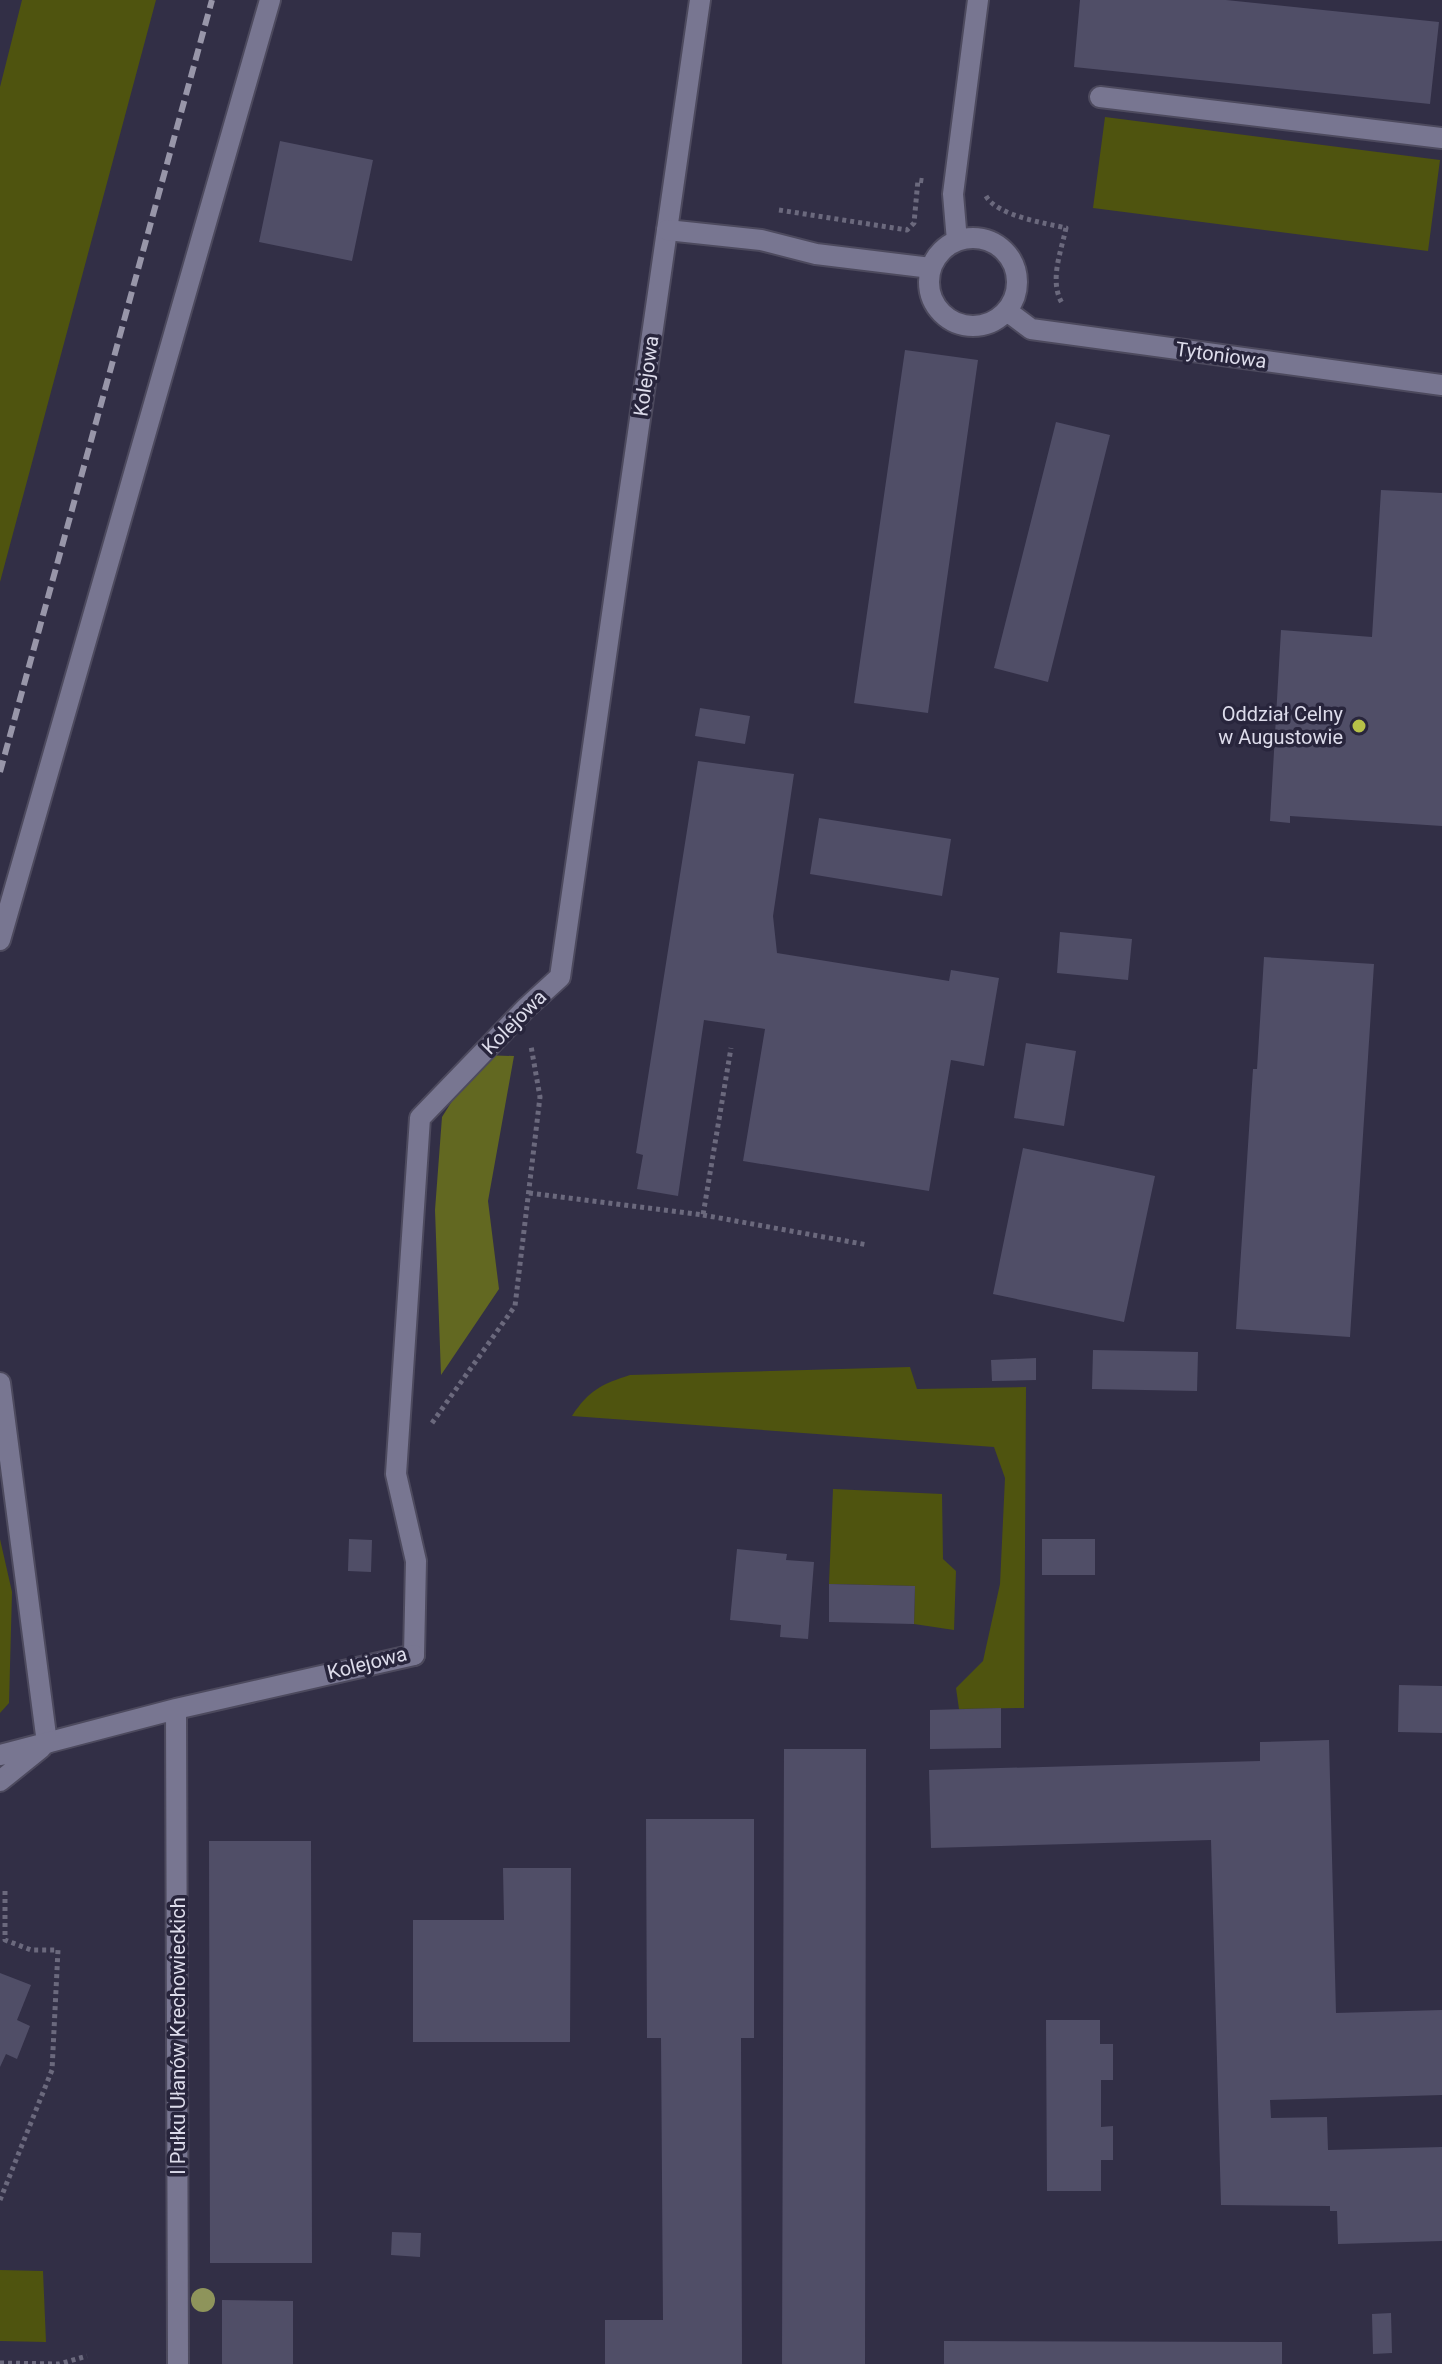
<svg xmlns="http://www.w3.org/2000/svg" width="1442" height="2364" font-family="Roboto,sans-serif">
<style>
.green{fill:#4f540f}
.forest{fill:#626821}
.building{fill:#504e67}
.lines{fill:none;stroke-linecap:round;stroke-linejoin:round}
.service-casing{stroke:#4d4a5e;stroke-width:24}
.minor-casing{stroke:#4d4a5e;stroke-width:24}
.path{stroke:#6b697d;stroke-width:5;stroke-dasharray:4 4;stroke-linecap:butt}
.service{stroke:#787691;stroke-width:20}
.minor{stroke:#787691;stroke-width:20}
.rail{stroke:#9896a9;stroke-width:6;stroke-dasharray:12 6;stroke-linecap:butt}
.tree{fill:#8e945b}
.poi-dot{fill:#b7c148;stroke:#28253c;stroke-width:3}
.labels{text-anchor:middle;dominant-baseline:central;stroke-width:7;stroke-linejoin:round;paint-order:stroke}
.street-label{font-size:20px;fill:#dddceb;stroke:#28253c}
.poi-label{font-size:20px;fill:#dddceb;stroke:#28253c;text-anchor:end}
</style>
<rect width="100%" height="100%" fill="#322f46"/>
<path class="green" d="M22,0h134l-156,582v-495z
M1105,117l335,43 -12,91 -335,-43z
M910,1367l7,22 109,-2 -2,321 -65,1 -3,-21 27,-27 17,-77 5,-106 -11,-31 -422,-31c17,-26 30,-32 58,-41z
M833,1489l109,5 1,65 13,12 -2,59 -40,-6 1,-38 -86,-2z
M0,1539l12,53 -3,111 -9,10z
M0,2270l43,1 3,71 -46,-1z"/>
<path class="forest" d="M481,1055l33,1 -26,145 11,88 -58,86 -6,-165 7,-93z"/>
<path class="building" d="M1080,0h146l213,22 -9,82 -356,-37z
M280,141l93,19 -21,101 -93,-19z
M905,350l73,10 -50,353 -74,-10z
M1056,422l54,13 -62,247 -54,-14z
M1381,490l61,3v333l-152,-10v7l-20,-2 11,-191 91,7z
M700,708l50,8 -5,28 -50,-8z
M698,761l96,13 -21,142 4,37 172,28 2,-11 48,8 -15,88 -33,-6 -22,131 -186,-30 22,-132 -61,-9 -26,176 -41,-7 6,-34 -7,-2z
M819,818l132,21 -9,57 -132,-22z
M1060,932l72,7 -4,41 -71,-7z
M1264,957l110,7 -24,373 -114,-8 17,-260h4z
M1026,1043l50,8 -12,75 -50,-8z
M1023,1148l132,28 -31,146 -131,-28z
M1093,1350l105,2 -1,39 -105,-2z
M1036,1358v22l-44,1 -1,-21z
M349,1539l23,1 -1,32 -23,-1z
M1042,1539h53v36h-53z
M737,1549l50,5 -1,6 28,2 -6,77 -28,-2 1,-12 -51,-5z
M829,1584l86,2 -1,38 -85,-2z
M1399,1685l43,1v47l-44,-1z
M1001,1708v40l-71,1v-39z
M1329,1740l7,273 106,-3v85l-172,5 1,18 56,-1 1,33 114,-3v94l-104,3 -1,-33h-7v-5l-109,-1 -10,-365 -280,8 -2,-78 331,-9v-19z
M784,1749h82l-1,615h-83z
M646,1819h108v219h-13l1,326h-137v-44h58l-2,-282h-14z
M209,1841h102l1,422h-102z
M503,1868h68l-1,174h-157v-122h91z
M0,1973l31,12 -14,35 13,6 -13,33 -11,-5 -6,13z
M1046,2020h54v24h13v36h-12v47l12,-1v34h-12v31h-54z
M392,2232l29,1 -1,24 -29,-2z
M222,2300l71,1v63h-71z
M1391,2313l1,40 -19,1 -1,-40z
M944,2341l338,1v22h-338z"/>
<g class="lines">
<g class="service-casing">
<path id="service" d="M0,940l270,-940
M0,1383l47,360
M414,1655l2,-94 -20,-87 24,-356 105,-109 35,-32 140,-977"/>
</g>
<g class="minor-casing">
<path id="minor" d="M1100,97l342,41
M667,230l94,10 55,14 115,14
M929 282a44 44 0 1 1 88 0a44 44 0 1 1-88 0Z
M957,241l-4,-47 25,-194
M1007,311l24,18 411,56
M176,1709l2,655
M0,1755l176,-46 238,-54
M0,1781l41,-33"/>
</g>
<path class="path" d="M986,196c11,20 59,27 80,32 -5,24 -17,53 -4,75
M779,210l128,20 7,-7 4,-43 7,1
M529,1193l174,22 28,-167
M703,1215l165,30
M432,1423l83,-117 25,-209 -9,-51
M0,2200l52,-130 6,-120h-27l-26,-10v-52
M0,2363l59,1 28,-8"/>
<use href="#service" class="service"/>
<use href="#minor" class="minor"/>
<path class="rail" d="M0,772l212,-772"/>
</g>
<circle class="tree" cx="203" cy="2300" r="12"/>
<circle class="poi-dot" cx="1359" cy="726" r="8"/>
<g class="labels">
<g class="street-label">
<text transform="translate(1221 355) rotate(8)">Tytoniowa</text>
<text transform="translate(646 376) rotate(-82)">Kolejowa</text>
<text transform="translate(514 1022) rotate(-45)">Kolejowa</text>
<text transform="translate(367 1663) rotate(-14)">Kolejowa</text>
<text transform="translate(178 2036) rotate(-90)">I Pułku Ułanów Krechowieckich</text>
</g>
<g class="poi-label">
<text x="1343" y="714">Oddział Celny<tspan x="1343" dy="23">w Augustowie</tspan></text>
</g>
</g>
</svg>
